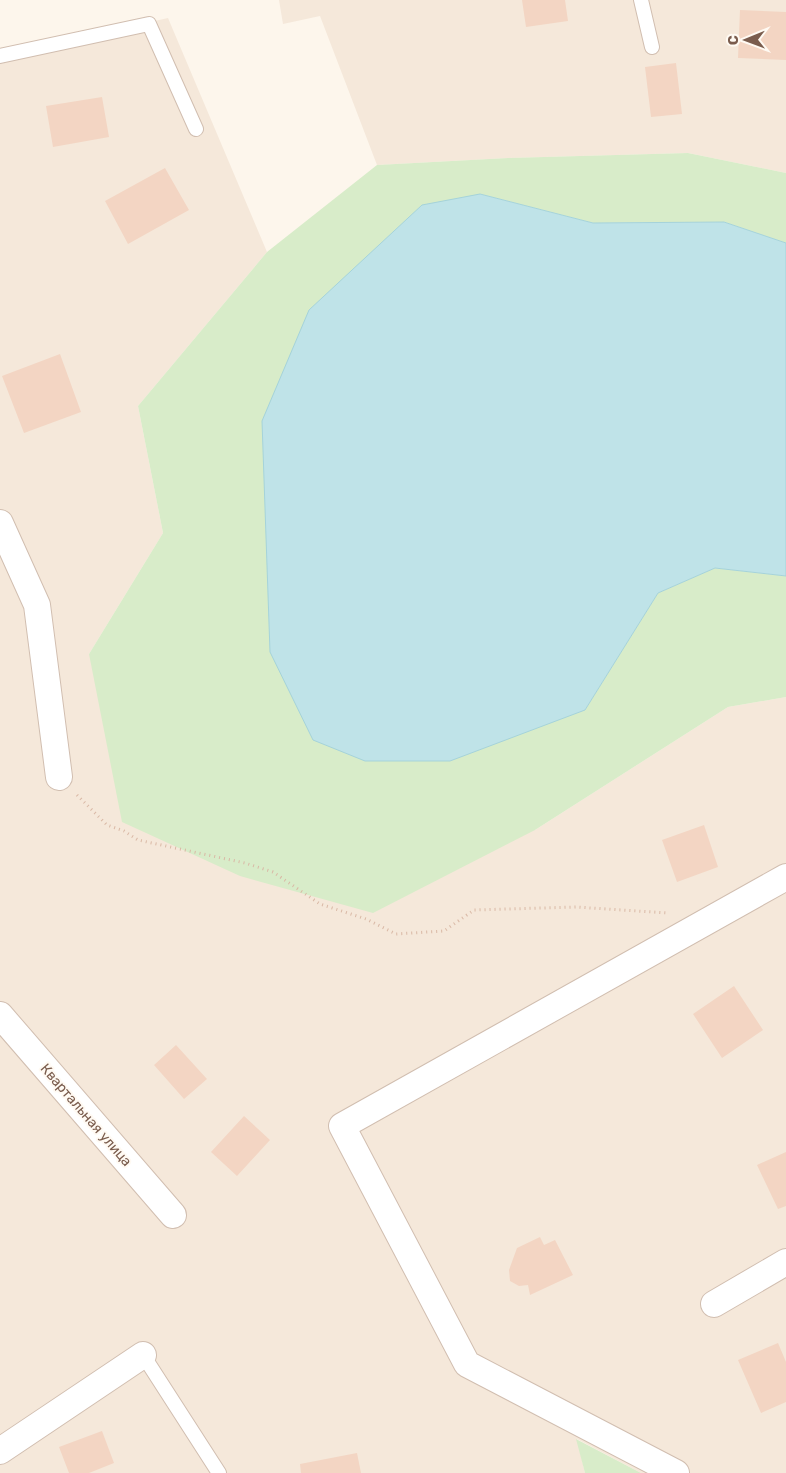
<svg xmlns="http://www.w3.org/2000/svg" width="786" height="1473" font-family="Rubik,sans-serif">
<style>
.residential{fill:#f5e8da}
.green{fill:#d8ecc9}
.water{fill:#bfe3e8;stroke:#a5d3da}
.building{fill:#f3d5c3}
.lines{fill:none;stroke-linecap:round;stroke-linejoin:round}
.service-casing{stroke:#d1beb0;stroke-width:16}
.minor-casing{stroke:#d1beb0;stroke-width:28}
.path{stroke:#d9b8a5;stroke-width:3;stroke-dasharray:1 4;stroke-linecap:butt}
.service{stroke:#fff;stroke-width:14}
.minor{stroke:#fff;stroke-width:26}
.labels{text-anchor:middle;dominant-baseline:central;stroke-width:4;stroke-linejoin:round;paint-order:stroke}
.street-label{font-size:14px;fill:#7a5c4d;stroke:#fffaf3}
</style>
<rect width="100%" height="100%" fill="#fdf6ec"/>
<path class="residential" d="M279,0h507v173l-98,-20 -180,5 -131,7 -57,-149 -37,8z
M168,18l99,234 -129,154 25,127 -74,121 446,176 193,-123 58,-10v776h-145l-64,-34 8,34h-585v-1417z"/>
<path class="green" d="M688,153l98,20v70l-62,-21 -131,1 -113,-29 105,516 73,-117 57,-25 71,8v121l-58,10 -193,123 -162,83 -133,-37 -118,-54 -33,-168 74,-121 -25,-127 129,-154 110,-87 131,-7z
M576,1439l65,34h-56z"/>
<path class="water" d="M480,194l113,29 131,-1 62,21v333l-71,-8 -57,25 -73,117 -135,51h-85l-52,-21 -43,-88 -8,-231 47,-111 113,-105z"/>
<path class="building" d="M522,0h43l3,21 -42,6z
M740,10l46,2v48l-48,-2z
M676,63l6,51 -31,3 -6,-50z
M102,97l7,40 -56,10 -7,-41z
M165,168l24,42 -61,34 -23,-43z
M60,354l21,58 -57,21 -22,-57z
M704,825l14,42 -41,15 -15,-42z
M734,986l29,44 -41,28 -29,-44z
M176,1045l31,34 -23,20 -30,-34z
M244,1116l26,24 -33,36 -26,-24z
M786,1152v54l-8,3 -21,-44z
M540,1237l4,8 11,-5 18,35 -43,20 -2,-10 -9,1 -9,-5 -1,-11 8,-22z
M778,1343l8,19v40l-25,11 -23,-53z
M102,1431l12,32 -25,10h-20l-10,-26z
M357,1453l4,20h-60l-1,-9z"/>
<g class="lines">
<g class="service-casing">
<path id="service" d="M641,0l11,47
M0,56l149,-32 47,105
M143,1355l76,118"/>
</g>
<g class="minor-casing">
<path id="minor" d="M0,523l37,82 22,172
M0,1015l173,200
M714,1304l72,-42
M0,1451l143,-96
M676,1473l-209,-109 -125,-238 444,-249"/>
</g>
<path class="path" d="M77,795l30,30 17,6 14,9 107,23 28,9 47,32 46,15 30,15 48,-3 30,-21 102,-3 92,6"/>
<use href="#service" class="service"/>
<use href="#minor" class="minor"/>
</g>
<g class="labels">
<g class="street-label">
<text transform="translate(86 1115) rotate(49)">Квартальная улица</text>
</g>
</g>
<g transform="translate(746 40) rotate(269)" stroke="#fffaf3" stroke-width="4" paint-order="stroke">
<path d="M0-4L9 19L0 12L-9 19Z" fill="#7a5c4d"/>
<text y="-8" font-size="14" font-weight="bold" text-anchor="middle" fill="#7a5c4d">С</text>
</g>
</svg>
